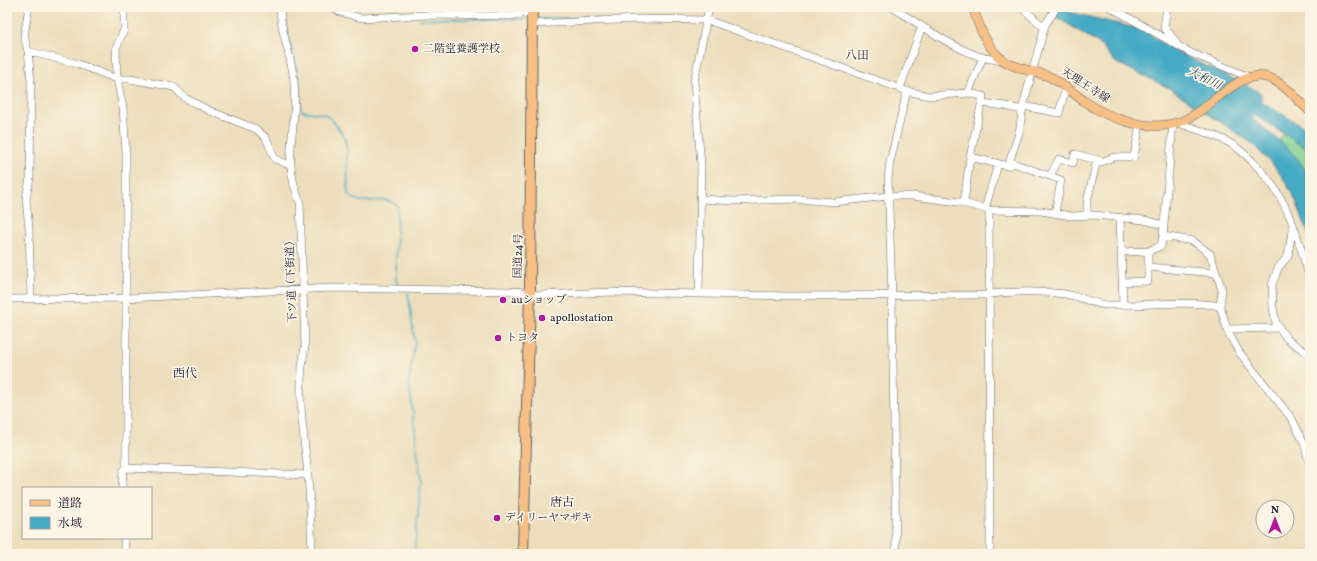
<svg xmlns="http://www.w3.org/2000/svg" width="1317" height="561" font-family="Vollkorn,'Noto Serif JP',serif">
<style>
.green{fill:#83d191;stroke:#527a66}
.water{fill:#44aac4;stroke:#336680}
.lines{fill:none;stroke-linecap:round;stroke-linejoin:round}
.stream{stroke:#44aac4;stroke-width:1.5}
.minor-casing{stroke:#696468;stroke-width:8}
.major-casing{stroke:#696468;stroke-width:10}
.highway-casing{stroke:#696468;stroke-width:12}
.minor{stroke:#fff;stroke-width:7}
.major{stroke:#f5bf86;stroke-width:9}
.highway{stroke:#f5bf86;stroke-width:10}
.poi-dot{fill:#b5179e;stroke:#fcf5e5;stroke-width:1.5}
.labels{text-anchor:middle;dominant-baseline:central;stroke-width:3.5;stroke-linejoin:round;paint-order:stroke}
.poi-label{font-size:11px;fill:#22223b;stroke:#fcf5e5;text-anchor:start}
.street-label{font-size:11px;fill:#22223b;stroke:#fcf5e5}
.neighbourhood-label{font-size:12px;fill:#22223b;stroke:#fcf5e5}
.water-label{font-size:12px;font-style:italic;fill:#305872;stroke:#fcf5e5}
</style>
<rect width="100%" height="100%" fill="#fcf5e5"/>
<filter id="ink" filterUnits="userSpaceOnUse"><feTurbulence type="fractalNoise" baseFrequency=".025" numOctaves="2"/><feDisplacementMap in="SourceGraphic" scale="8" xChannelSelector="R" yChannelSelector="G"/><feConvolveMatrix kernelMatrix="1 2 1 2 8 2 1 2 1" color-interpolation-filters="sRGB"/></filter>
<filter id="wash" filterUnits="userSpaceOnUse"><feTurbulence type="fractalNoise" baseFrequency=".012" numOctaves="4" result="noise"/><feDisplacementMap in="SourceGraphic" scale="16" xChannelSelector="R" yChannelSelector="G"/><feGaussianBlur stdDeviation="0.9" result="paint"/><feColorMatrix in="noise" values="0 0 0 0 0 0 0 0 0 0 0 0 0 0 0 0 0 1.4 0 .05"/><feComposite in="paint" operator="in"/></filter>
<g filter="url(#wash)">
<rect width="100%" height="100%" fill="#ecdebc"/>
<path class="green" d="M1284,134l26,17v27l-13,-19 -18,-19z"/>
<path class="water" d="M1044,7h19l6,5 75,18c35,28 79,41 117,63v9l49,28v21l-55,-36 -3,4c20,16 47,34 57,59 3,7 1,50 1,61l-14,-38 -11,-20 -10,-14 -25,-25 -81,-54 -54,-26 -15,-18 -52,-32z"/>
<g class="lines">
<path class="stream" d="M284,7c1,26 13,50 15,76 0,10 -1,19 3,28l22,3 9,7 11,15 3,13 1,45c12,16 37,-2 49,12l-1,75 4,5
M419,19h108
M535,19l64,-2
M408,293l7,49 -6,39 12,101 -7,72"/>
</g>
</g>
<g filter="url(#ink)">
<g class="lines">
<g class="minor-casing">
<path id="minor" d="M29,7l-5,29 4,15 3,30 -1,97 -4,21 3,29 2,71
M280,7c0,26 12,49 14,75 5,44 -14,74 6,120l5,145c-8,39 -3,79 2,118 3,30 4,59 5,89
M332,7l8,5 21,6 65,-3 85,1 21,-5
M892,7c24,15 82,57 109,52
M1021,7l23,20
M1110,7l81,46 58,24
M1167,7l-3,20 12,15
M532,24l106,-5 69,1 200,71 22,5 39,-3 15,3 -13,61 -6,46
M28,51l50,13 39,15h13l44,8 11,11 25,13 46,18 10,9 9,21 15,6
M900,88l22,-62
M968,93l15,-36
M982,103l23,3 17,4
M1023,106l36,7 7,-26
M1178,123c17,6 36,11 52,20 9,5 18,14 26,22 32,33 42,71 54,115
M1173,124l-10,112 30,5 17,13 12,36 -2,16 8,26 11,20 53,67 12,24 6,22
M970,157l38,9 11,-33 4,-27 22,-81 12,-18
M1010,162l51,18 -6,33
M1050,176l9,-17 14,4 2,-9 26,7
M701,199l33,2 62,-2 38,3 55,-6h23l47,6 30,8 52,1 30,5 23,-1 50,5 20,5
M985,209l13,-45
M989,210l1,344
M1087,215v-13l9,-38 18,-7h20l6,-33
M1120,218l3,87
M1293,225l-5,31 -10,12 -6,17 1,23 3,15 11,16 23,16
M1121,252l27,-1 13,-5 2,-10
M1148,267l67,6
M1122,282l26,-1v-30
M699,293l2,-128 -7,-83 15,-75
M7,299l120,-1 206,-10 176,3 15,1 13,3 75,-3 177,4 194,-1c26,-4 56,-4 82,-1 15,2 27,10 42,11 37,1 76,-5 113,1
M1227,329l52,-1
M126,468l182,7
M122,488l1,-17 3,-3v-315l-3,-45 -6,-29 -1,-31 8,-18v-23
M124,538l1,16
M896,554l-4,-258 -4,-117 2,-17 17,-71"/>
</g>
<g class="major-casing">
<path id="major" d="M973,7c5,18 12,37 26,50 13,12 35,13 51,20 12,6 23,16 34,24 25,18 59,29 89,23 30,-6 58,-48 86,-48 20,0 37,23 51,35"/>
</g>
<g class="highway-casing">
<path id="highway" d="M523,554l7,-260 2,-287"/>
</g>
<use href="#minor" class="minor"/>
<use href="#major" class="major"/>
<use href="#highway" class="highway"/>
</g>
</g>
<g class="poi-dot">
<circle cx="415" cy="49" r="4"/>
<circle cx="503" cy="300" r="4"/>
<circle cx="542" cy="318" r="4"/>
<circle cx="498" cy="338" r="4"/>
<circle cx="497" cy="518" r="4"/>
</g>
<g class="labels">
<g class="poi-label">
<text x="423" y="49">二階堂養護学校</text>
<text x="511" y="300">auショップ</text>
<text x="550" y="318">apollostation</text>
<text x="506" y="338">トヨタ</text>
<text x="505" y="518">デイリーヤマザキ</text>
</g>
<g class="street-label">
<text transform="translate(1085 86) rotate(33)">天理王寺線</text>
<text transform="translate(519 256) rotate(-89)">国道24号</text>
<text transform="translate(292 279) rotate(-92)">下ツ道（下街道）</text>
</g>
<g class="neighbourhood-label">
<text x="857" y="56">八田</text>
<text x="185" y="374">西代</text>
<text x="562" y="503">唐古</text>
</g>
<g class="water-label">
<text transform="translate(1204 79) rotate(26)">大和川</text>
</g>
</g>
<rect width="1317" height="561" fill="none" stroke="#fcf5e5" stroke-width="24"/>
<rect x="22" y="487" width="130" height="52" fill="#fcf5e5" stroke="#a5a1a1"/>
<rect x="30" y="500" width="20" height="6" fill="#f5bf86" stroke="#a5a1a1"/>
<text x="58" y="507" font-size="12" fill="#22223b">道路</text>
<rect x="30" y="517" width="20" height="12" fill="#44aac4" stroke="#a5a1a1"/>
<text x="58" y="527" font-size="12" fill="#22223b">水域</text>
<g transform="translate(1275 519)"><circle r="19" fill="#fcf5e5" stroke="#a5a1a1"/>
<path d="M0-3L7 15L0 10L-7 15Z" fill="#b5179e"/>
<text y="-6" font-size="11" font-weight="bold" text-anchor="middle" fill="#22223b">N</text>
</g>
</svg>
